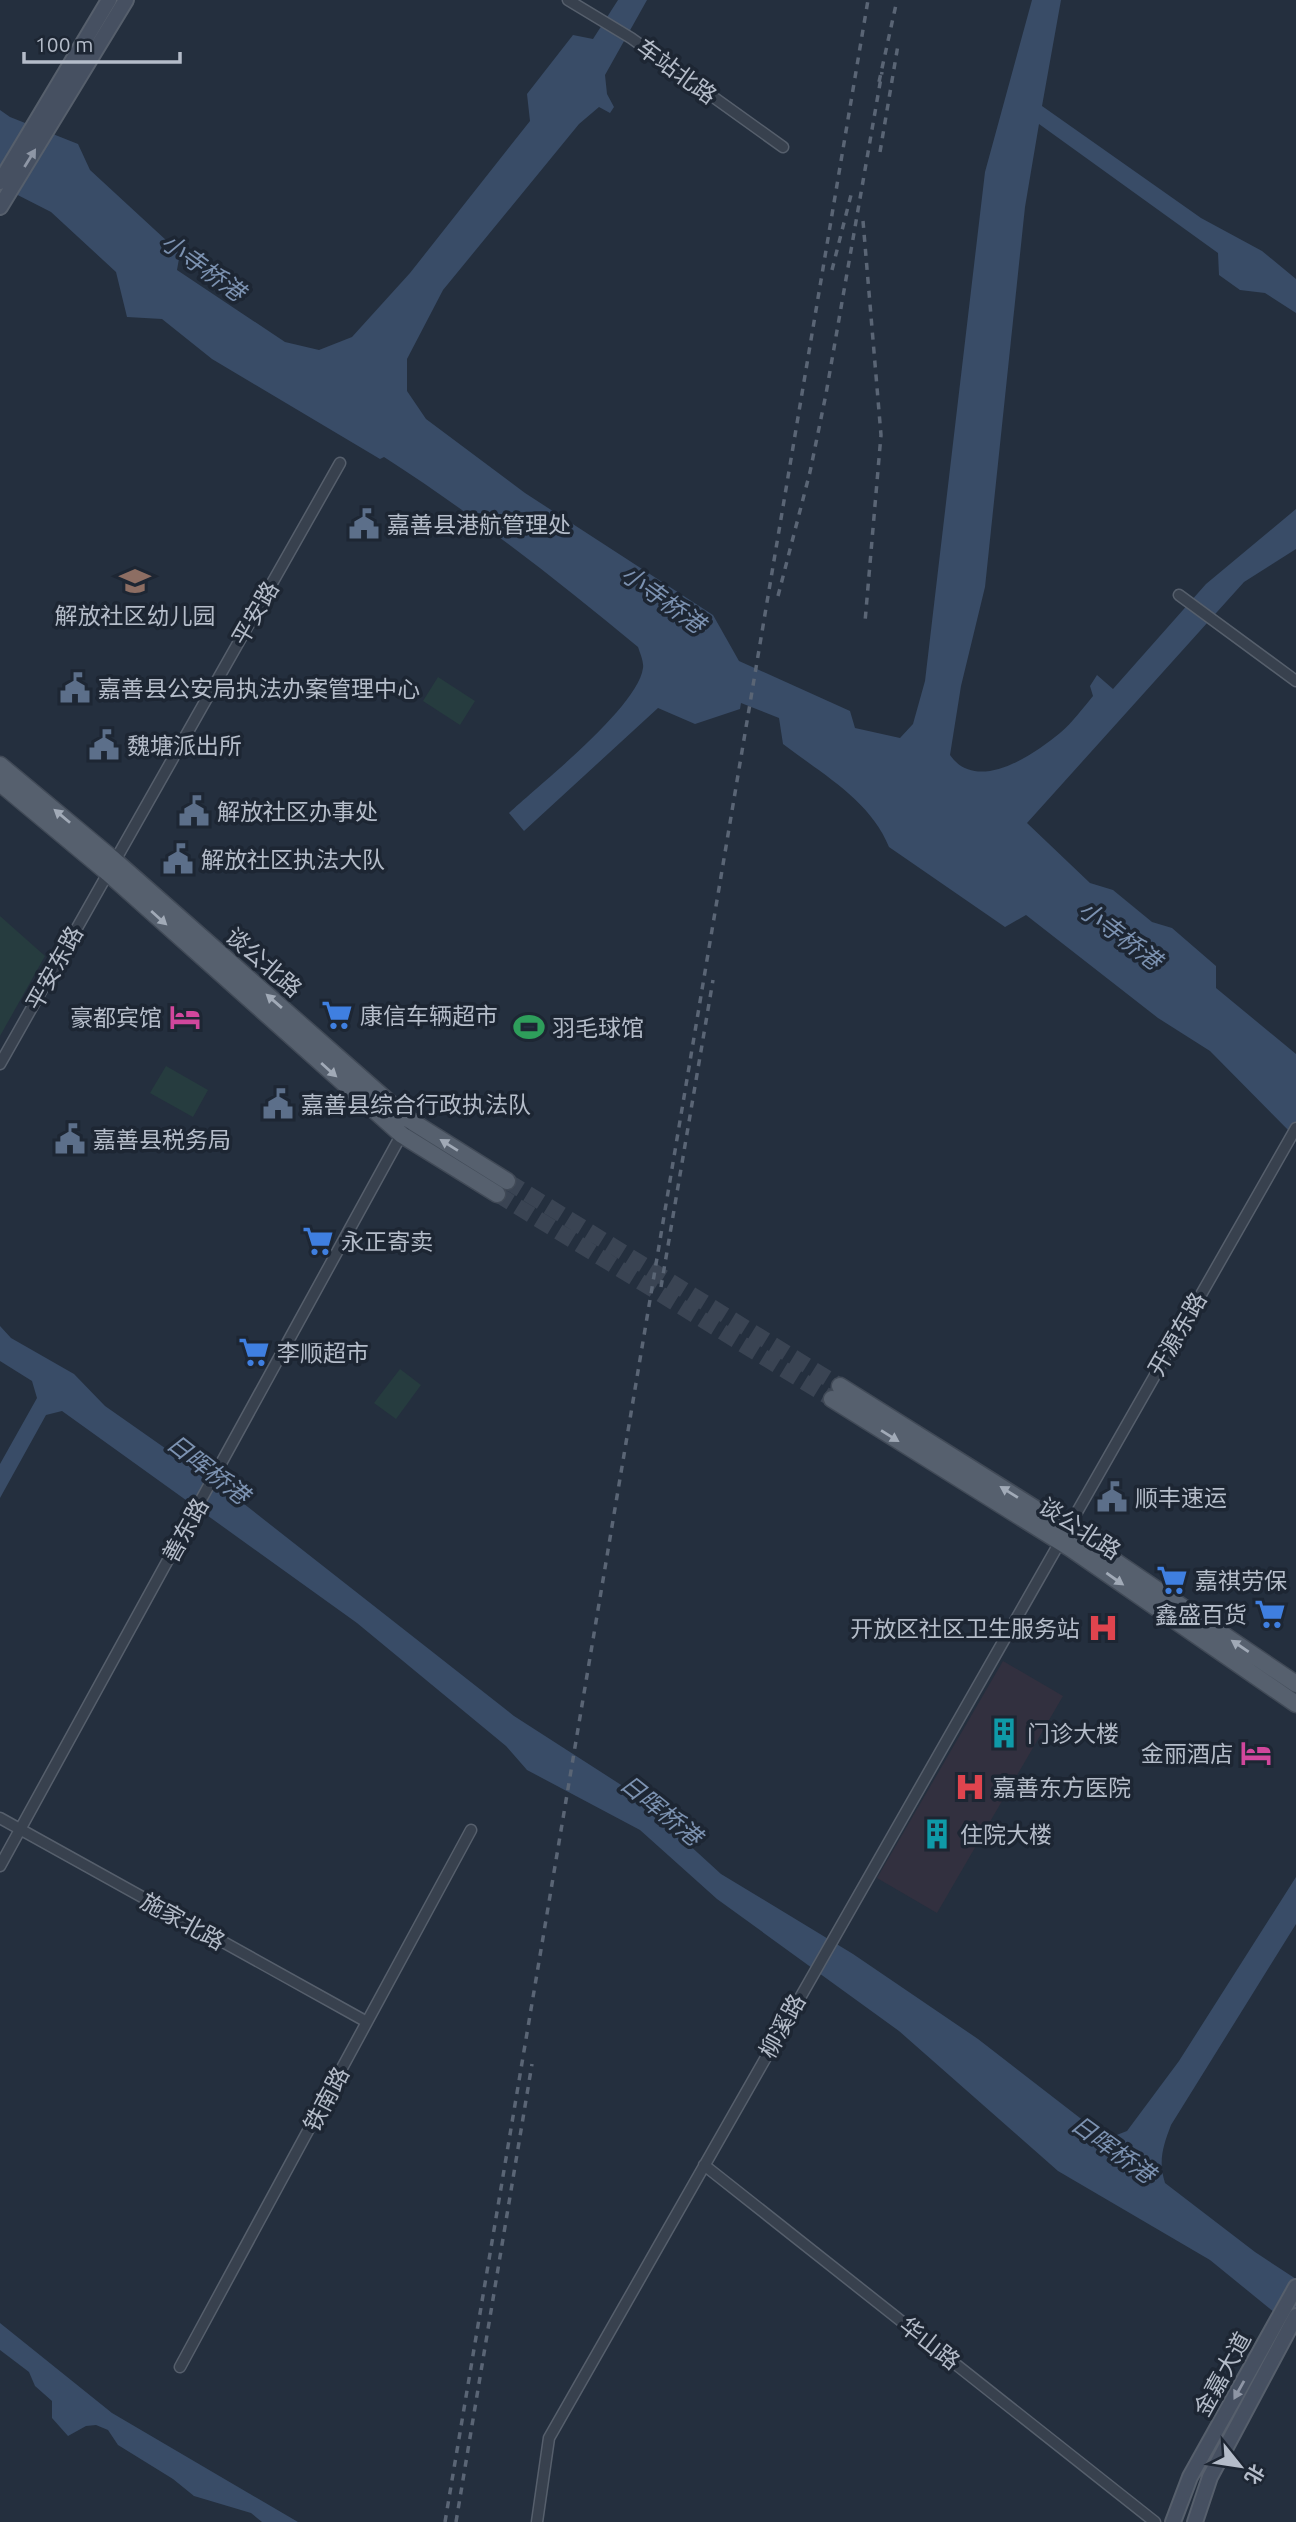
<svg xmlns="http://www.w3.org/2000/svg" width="1296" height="2522" font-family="Ubuntu,'Noto Sans SC',sans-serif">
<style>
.medical{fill:#32303f}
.green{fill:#263c3f}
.water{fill:#394c67}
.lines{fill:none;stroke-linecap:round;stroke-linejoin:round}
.primary-tunnel{stroke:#3a4453;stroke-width:16;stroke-dasharray:16 8;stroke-linecap:butt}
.street-casing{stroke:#565f6c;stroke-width:13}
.secondary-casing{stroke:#565f6c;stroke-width:18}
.primary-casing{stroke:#414a57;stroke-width:19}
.street{stroke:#38414e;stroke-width:10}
.secondary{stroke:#465061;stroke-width:14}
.primary{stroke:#56606e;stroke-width:16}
.rail{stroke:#5a6575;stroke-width:3.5;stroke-dasharray:7 7;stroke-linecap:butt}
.oneway{fill:#8e96a5}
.oneway2{fill:#a1aab7}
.labels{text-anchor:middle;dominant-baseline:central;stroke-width:7;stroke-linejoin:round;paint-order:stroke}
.street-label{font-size:23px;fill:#b4bcc9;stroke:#1d2633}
.poi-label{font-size:23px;fill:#b4bcc9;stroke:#1d2633;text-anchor:start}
.water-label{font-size:24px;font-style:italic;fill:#7c92b1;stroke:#1d2633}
</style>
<rect width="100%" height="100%" fill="#242f3e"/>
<path class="medical" d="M1003,1661l60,35 -126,217 -60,-35z"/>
<path class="green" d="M438,677l37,24 -15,24 -37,-24z
M0,916l45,40 -45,80z
M166,1066l42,24 -15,27 -43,-24z
M400,1369l21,16 -25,34 -22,-16z"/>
<path class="water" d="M618,0h29l-42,75 2,19 7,13 -4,6 -11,-6 -20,17 -136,166 -36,69v32l19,28 99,74 188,122 26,46 111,50 5,17 45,10 13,-14 12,-43 60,-509 47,-172h29l-19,106 159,112 61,33 34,28v34l-31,-20 -25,-3 -21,-15 -1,-22 -179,-129 -14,83 -40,380 -24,99 -11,69c27,39 83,0 110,-22 12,-10 23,-25 33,-37l-3,-10 7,-11 16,14 93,-105 90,-75v40l-52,33 -217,241 63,60 23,7 39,32 20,6 44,38v22l80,66v84l-86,-87 -52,-33 -132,-103 -21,12 -116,-80c-19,-47 -67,-73 -106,-103l-4,-26 -38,-15 -1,6 -45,15 -37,-16 -134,123 -15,-18c31,-29 129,-106 134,-145 1,-6 -3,-15 -5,-21 -82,-68 -164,-132 -254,-190l-4,2 -168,-100 -50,-40 -35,-2 -11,-45 -65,-60 -51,-26v-76l10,7 68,27 12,26 90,83 -3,17 108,72 34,8 33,-13 58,-64 120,-152 -3,-27 46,-59 20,4z
M0,1326l11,12 63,36 31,32 134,94 275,216 115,74 92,84 132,80 125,85 124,96 12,1 13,-5 52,-70 117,-184v47l-125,201c-8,21 -13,36 -6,58l90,69 41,27v51l-86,-70 -152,-89 -159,-140 -182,-132 -77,-69 -113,-60 -21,-24 -149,-123 -295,-212 -16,4 -46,83v-34l37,-66 -5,-17 -32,-20z
M0,2323l112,90 186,109h-36l-11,-9 -57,-17 -21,-17 -55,-34 -10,-15 -12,-5 -10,1 -18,10 -16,-18v-17l-17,-15 -6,-14 -29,-22z"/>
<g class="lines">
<path class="primary-tunnel" d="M507,1181l333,205
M497,1194l335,205"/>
<g class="street-casing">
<path id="street" d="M568,0l63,38 152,109
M1179,595l117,86
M0,1064l340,-601
M0,1818l367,204
M0,1866l404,-736
M704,2165l451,357
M180,2367l291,-537
M537,2522l12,-84 747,-1310"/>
</g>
<g class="secondary-casing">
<path id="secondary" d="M0,182l109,-182
M0,207l126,-207
M1173,2522l17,-45 106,-190
M1195,2522l15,-45 86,-161"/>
</g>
<g class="primary-casing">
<path id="primary" d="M0,765l114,95 294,259 99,62
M0,783l108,90 294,262 95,59
M840,1386l226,142 230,156
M832,1399l238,149 226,156"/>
</g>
<use href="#street" class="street"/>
<use href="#secondary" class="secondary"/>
<use href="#primary" class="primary"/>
<path class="rail" d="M879,82l18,-82
M880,152l18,-107
M863,221l18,214 -16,187
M832,270l20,-79
M778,596l32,-124 16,-78 56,-322
M661,1287l52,-307
M445,2522l423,-2522
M456,2522l76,-458"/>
</g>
<defs><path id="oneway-solid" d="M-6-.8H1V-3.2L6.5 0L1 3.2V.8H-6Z" transform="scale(1.75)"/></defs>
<g class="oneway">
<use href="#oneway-solid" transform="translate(30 158) rotate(-58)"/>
<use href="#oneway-solid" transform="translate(1239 2390) rotate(119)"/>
</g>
<g class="oneway2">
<use href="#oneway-solid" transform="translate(62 816) rotate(-140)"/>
<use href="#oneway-solid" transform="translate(159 918) rotate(42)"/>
<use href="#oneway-solid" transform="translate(274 1001) rotate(-139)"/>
<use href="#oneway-solid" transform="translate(329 1070) rotate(42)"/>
<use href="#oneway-solid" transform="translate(449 1145) rotate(-148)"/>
<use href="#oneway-solid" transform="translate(890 1436) rotate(32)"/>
<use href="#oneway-solid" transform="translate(1009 1492) rotate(-148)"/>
<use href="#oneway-solid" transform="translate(1115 1579) rotate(35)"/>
<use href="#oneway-solid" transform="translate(1240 1646) rotate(-146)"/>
</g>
<defs>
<g id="civic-bare" transform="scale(2.415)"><path d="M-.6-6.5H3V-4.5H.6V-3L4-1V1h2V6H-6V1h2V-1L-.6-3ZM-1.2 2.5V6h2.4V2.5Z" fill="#5c6f8a" stroke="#1d2633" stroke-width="2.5" paint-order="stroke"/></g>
<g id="school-bare" transform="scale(2.415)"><path d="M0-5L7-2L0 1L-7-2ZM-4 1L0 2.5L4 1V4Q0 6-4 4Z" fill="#8d6e63" stroke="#1d2633" stroke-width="2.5" paint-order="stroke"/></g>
<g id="supermarket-bare" transform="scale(2.415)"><path d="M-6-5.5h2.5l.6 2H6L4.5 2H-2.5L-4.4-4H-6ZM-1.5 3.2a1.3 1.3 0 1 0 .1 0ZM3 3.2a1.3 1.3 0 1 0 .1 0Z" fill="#3f7fe0" stroke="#1d2633" stroke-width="2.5" paint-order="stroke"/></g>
<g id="hotel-bare" transform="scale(2.415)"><path d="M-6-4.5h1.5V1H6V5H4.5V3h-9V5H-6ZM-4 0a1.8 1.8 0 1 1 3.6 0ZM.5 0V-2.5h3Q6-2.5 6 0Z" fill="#d1479c" stroke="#1d2633" stroke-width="2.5" paint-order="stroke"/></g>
<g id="stadium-bare" transform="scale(2.415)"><path d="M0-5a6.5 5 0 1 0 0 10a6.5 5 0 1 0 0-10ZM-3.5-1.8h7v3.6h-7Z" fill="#2e9e5b" stroke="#1d2633" stroke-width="2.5" paint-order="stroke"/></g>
<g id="hospital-bare" transform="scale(2.415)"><path d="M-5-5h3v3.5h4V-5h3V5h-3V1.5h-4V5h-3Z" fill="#e0444e" stroke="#1d2633" stroke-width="2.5" paint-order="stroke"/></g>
<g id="building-bare" transform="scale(2.415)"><path d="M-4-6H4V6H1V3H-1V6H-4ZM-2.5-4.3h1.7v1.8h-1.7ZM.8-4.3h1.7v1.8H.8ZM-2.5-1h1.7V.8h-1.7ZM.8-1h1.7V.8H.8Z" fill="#0f9aa8" stroke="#1d2633" stroke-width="2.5" paint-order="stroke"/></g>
</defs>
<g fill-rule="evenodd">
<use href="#civic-bare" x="364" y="524"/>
<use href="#school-bare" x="135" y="581"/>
<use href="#civic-bare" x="75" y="688"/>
<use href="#civic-bare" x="104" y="745"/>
<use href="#civic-bare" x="194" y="811"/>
<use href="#civic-bare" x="178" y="859"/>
<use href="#supermarket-bare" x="337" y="1015"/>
<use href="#hotel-bare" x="185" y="1017"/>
<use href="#stadium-bare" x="529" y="1027"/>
<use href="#civic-bare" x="278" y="1104"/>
<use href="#civic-bare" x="70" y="1139"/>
<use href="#supermarket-bare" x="318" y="1241"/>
<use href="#supermarket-bare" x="254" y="1352"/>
<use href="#civic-bare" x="1112" y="1497"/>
<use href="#supermarket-bare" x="1172" y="1580"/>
<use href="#supermarket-bare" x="1270" y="1614"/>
<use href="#hospital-bare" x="1103" y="1628"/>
<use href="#building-bare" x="1004" y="1733"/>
<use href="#hotel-bare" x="1256" y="1753"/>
<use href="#hospital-bare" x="970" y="1787"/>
<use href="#building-bare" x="937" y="1834"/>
</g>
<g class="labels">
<g class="street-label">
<text transform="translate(677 71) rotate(36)">车站北路</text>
<text transform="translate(255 613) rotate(-60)">平安路</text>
<text transform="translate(264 962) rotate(41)">谈公北路</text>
<text transform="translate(54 968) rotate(-61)">平安东路</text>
<text transform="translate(1177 1334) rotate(-60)">开源东路</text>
<text transform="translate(1080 1528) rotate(33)">谈公北路</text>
<text transform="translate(185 1530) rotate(-61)">善东路</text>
<text transform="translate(183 1921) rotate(29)">施家北路</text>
<text transform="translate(782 2026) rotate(-61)">柳溪路</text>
<text transform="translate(326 2099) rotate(-62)">铁南路</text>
<text transform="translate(930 2343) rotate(38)">华山路</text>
<text transform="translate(1222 2374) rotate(-61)">金嘉大道</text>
</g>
<g class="poi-label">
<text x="387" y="524">嘉善县港航管理处</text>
<text x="135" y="615" text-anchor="middle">解放社区幼儿园</text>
<text x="98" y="688">嘉善县公安局执法办案管理中心</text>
<text x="127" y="745">魏塘派出所</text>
<text x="217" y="811">解放社区办事处</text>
<text x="201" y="859">解放社区执法大队</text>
<text x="360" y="1015">康信车辆超市</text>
<text x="162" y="1017" text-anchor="end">豪都宾馆</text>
<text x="552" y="1027">羽毛球馆</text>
<text x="301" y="1104">嘉善县综合行政执法队</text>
<text x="93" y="1139">嘉善县税务局</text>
<text x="341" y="1241">永正寄卖</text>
<text x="277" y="1352">李顺超市</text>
<text x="1135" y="1497">顺丰速运</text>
<text x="1195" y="1580">嘉祺劳保</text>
<text x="1247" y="1614" text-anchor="end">鑫盛百货</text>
<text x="1080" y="1628" text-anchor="end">开放区社区卫生服务站</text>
<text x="1027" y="1733">门诊大楼</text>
<text x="1233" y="1753" text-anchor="end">金丽酒店</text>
<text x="993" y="1787">嘉善东方医院</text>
<text x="960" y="1834">住院大楼</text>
</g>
<g class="water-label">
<text transform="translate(203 267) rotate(36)">小寺桥港</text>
<text transform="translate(663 599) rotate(36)">小寺桥港</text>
<text transform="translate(1120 935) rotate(37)">小寺桥港</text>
<text transform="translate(208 1469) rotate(38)">日晖桥港</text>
<text transform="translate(661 1810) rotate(39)">日晖桥港</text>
<text transform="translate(1113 2149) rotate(36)">日晖桥港</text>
</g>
</g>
<g transform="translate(1240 2466) rotate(120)" stroke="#1d2633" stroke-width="5" paint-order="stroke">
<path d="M0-5L12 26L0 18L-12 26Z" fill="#b4bcc9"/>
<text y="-10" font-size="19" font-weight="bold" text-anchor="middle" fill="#b4bcc9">北</text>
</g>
<path d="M24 52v10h156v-10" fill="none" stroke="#b4bcc9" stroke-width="3.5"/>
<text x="35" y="52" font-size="21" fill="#b4bcc9" stroke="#1d2633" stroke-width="5" paint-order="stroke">100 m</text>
</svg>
